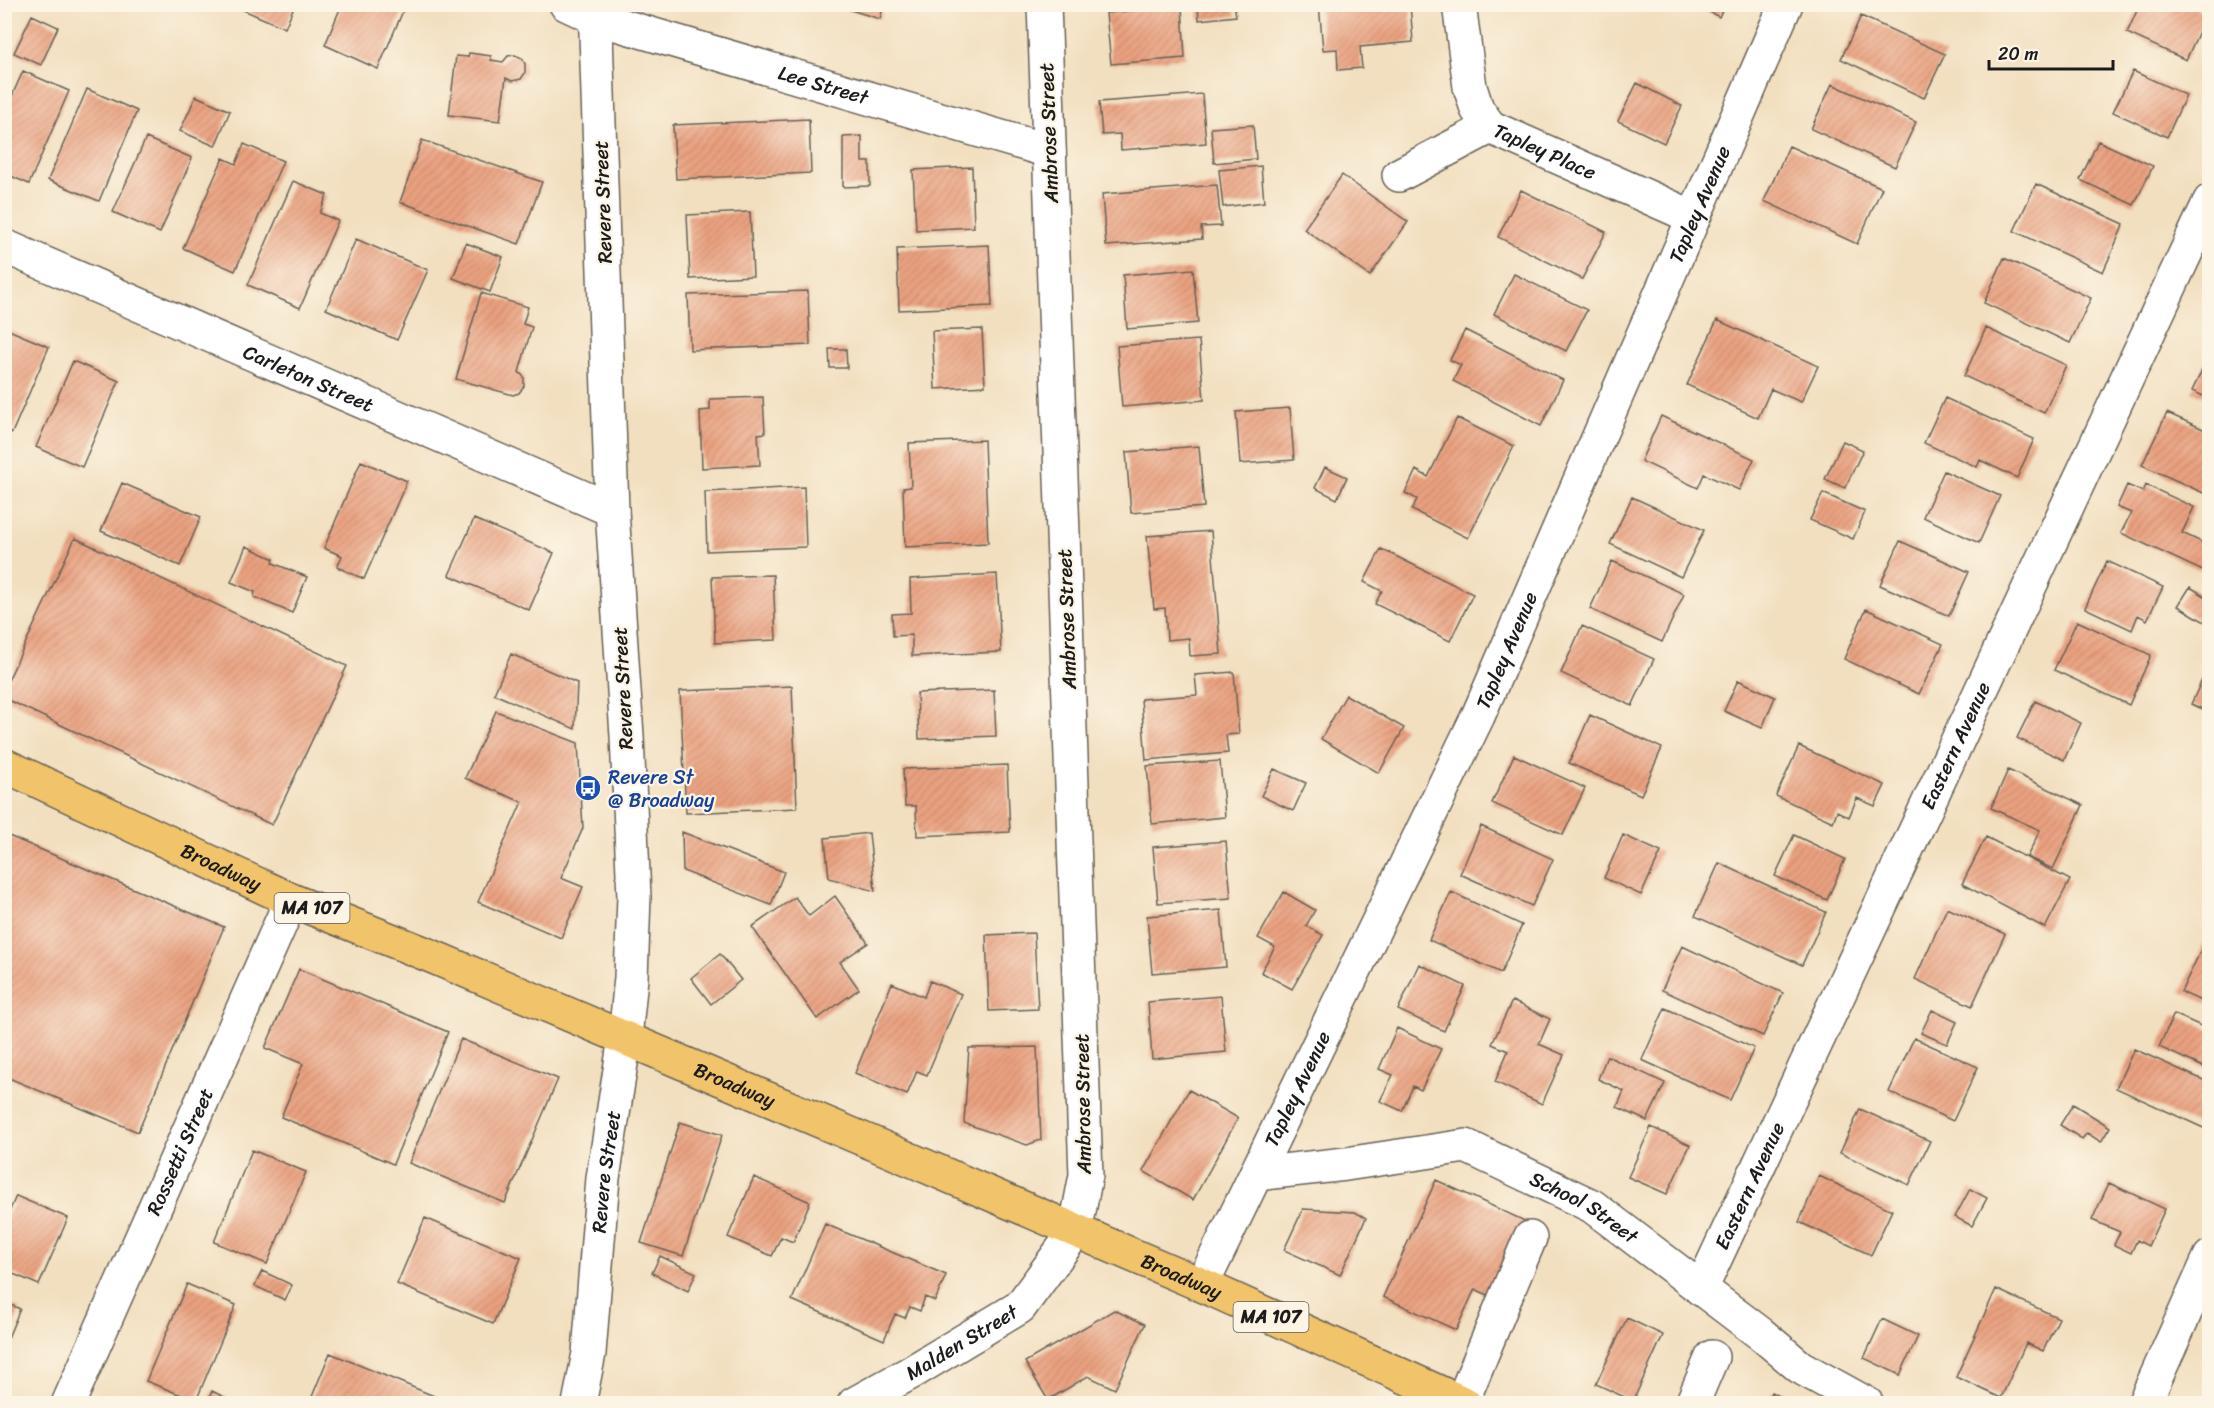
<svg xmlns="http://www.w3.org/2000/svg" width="2214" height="1408" font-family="Sriracha,sans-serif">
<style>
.building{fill:url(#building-hatch)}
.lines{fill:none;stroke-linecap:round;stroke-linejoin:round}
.minor-casing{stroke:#676055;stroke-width:36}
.major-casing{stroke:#676055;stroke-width:36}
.minor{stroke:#fff;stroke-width:33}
.major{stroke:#f1c36a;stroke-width:33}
.labels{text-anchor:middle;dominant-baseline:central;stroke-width:4.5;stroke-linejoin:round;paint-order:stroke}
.shield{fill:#fcf5e5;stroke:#5f5d58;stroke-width:1.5}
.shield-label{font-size:18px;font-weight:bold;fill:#1c1c1c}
.street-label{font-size:20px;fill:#1c1c1c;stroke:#fcf5e5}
.transit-label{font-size:20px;fill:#164399;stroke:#fcf5e5;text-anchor:start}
</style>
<defs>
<pattern id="building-hatch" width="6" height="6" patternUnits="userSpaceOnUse" patternTransform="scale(1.5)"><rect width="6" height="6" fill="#eaa180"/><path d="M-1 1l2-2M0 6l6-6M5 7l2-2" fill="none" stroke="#c88a6e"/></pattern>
</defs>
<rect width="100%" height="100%" fill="#fcf5e5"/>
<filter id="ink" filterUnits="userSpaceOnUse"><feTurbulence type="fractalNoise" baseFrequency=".0167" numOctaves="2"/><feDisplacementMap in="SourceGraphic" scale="12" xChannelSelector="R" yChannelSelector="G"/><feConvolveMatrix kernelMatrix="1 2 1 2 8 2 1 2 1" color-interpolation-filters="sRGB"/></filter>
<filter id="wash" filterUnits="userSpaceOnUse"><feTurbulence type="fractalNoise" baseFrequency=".008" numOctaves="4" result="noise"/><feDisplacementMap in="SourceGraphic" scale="24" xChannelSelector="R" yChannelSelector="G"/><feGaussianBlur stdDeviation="1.35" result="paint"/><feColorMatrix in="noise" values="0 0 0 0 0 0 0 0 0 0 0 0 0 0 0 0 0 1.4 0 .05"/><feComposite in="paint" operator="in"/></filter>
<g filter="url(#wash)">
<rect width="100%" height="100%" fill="#f2dfc0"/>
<g id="blocks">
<path class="building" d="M193,4h15l-2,6z
M243,4h52l-10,24 -44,-19z
M342,4h64l-28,65 -53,-24z
M831,4h53l-4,15z
M1198,4h36l2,12 -37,4z
M1319,4h91l3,38 -53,5 2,21 -24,2 -1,-21 -14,1z
M1694,4h31l-6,13z
M2140,4h47l20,10 -21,46 -59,-27z
M1182,7l3,51 -74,6 -5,-51z
M32,15l26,12 -17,38 -27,-12z
M1861,16l84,38 -21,44 -83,-39z
M469,53l22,3v4l12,2 5,-6 7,-1 7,3 3,6v9l-4,6 -9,2 -6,-3 -6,43 -51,-6 7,-59 12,1z
M23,71l46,20 -40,93 -25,-11v-59z
M2133,71l53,24 -19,42 -54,-25z
M1637,83l45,23 -18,37 -46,-22z
M1832,84l84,38 -21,45 -84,-38z
M87,89l50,22 -38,90 -51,-21z
M1202,94l4,49 -85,7 -1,-16 -18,1 -3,-33z
M196,96l34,15 -15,35 -35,-15z
M809,119l2,54 -135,6 -3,-54z
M1253,125l3,34 -42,4 -3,-35z
M862,136v26h8v24l-27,1v-50z
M146,138l46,20 -32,75 -47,-21z
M422,140l120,42 -23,62 -119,-42z
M2098,141l55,25 -19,39 -54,-25z
M244,144l39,17 -48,110 -52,-23 40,-90 13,6z
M1789,146l93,42 -25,56 -93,-43z
M1261,166l3,36 -41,5 -4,-37z
M972,167l2,60 -58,3 -3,-60z
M1342,175l66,47 -38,54 -66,-47z
M293,181l34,14 -7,18 18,8 -38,87 -52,-23z
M2036,184l88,40 -21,48 -89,-41z
M1217,185l4,41 -20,1 1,12 -96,7 -4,-52z
M1521,190l85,42 -24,47 -84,-42z
M750,212l3,64 -63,3 -3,-64z
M356,239l72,31 -31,70 -71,-31z
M466,243l37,14 -13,35 -37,-14z
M989,245l3,61 -93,4 -2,-61z
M2004,258l87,40 -21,45 -86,-40z
M1193,269l5,54 -71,6 -4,-54z
M1514,274l73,36 -21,41 -72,-37z
M808,291l2,54 -120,5 -2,-55z
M481,293l47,14 -5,17 9,3 -13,45 5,5v9l-5,7 -6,2 -57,-16z
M1717,320l101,46 -17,36 -30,-13 -13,29 -71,-33z
M4,328l45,19 -37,86 -8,-3z
M1986,328l80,37 -22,48 -80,-37z
M982,329l3,57 -50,3 -3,-58z
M1465,330l98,50 -22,46 -88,-45 8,-16 -11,-5z
M1199,340l5,60 -82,7 -5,-61z
M829,349h17l1,19h-17z
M2210,353v46l-18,-8z
M73,361l46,20 -37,86 -46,-20z
M763,397l2,36 -7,1 2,31 -58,3 -2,-57 10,-1v-11z
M1945,398l89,41 -17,39 -37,-18 -3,7 -53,-24z
M1290,408l4,52 -54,4 -4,-52z
M2167,413l43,19v64l-68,-31z
M1661,416l93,43 -15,31 -35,-16 -6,14 -57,-27z
M1457,418l57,28 -46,92 -56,-28 5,-11 -12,-6 11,-23 12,7z
M984,440l4,103 -83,4 -2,-59 8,-1 -2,-44z
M1843,441l20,9 -18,38 -20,-9z
M1199,446l5,61 -73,6 -5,-61z
M361,461l46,20 -43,98 -27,-12 5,-11 -18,-8z
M1325,467l22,10 -10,22 -22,-11z
M1944,471l56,25 -21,47 -56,-26z
M122,483l79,34 -21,49 -79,-35z
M2127,485l16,7 3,-7 48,22 -12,26 28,13v15l-5,11 -84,-39 10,-20 -14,-6z
M804,487l2,60 -99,4 -2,-59z
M1823,493l42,19 -12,27 -43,-19z
M1632,497l72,33 -23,47 -71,-33z
M474,519l80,34 -25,57 -80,-35z
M1211,531l10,123 -31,2 -1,-18 -22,2 -2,-32 -11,1 -7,-73z
M75,538l272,128 -75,159 -268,-127v-9z
M1900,541l69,31 -20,44 -69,-31z
M246,546l28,13 -1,4 34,14 -15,36 -38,-16 1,-5 -24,-10z
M1381,549l92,45 -23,47 -75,-37 7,-13 -18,-9z
M1612,561l72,33 -22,48 -72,-33z
M2107,561l56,26 -16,33 -9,-5 -6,15 -47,-22z
M997,574l4,78 -89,4v-21l-19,1 -1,-22 19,-1 -1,-34z
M773,575l3,65 -61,3 -3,-66z
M2190,587l20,12 -2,25 -30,-18z
M1866,609l77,35 -24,50 -75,-35z
M2077,621l74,34 -22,50 -75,-35z
M1582,626l72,33 -22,47 -71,-33z
M511,654l66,29 -2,46 -81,-35z
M1234,672l5,62 -13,1 2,18 -82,7 -5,-61 56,-4 -2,-20z
M1738,680l37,17 -13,31 -38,-17z
M2202,680l8,3v29l-19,-8z
M792,686l5,122 -111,5 -6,-122z
M994,690l2,46 -77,3 -2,-46z
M1346,695l58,33 -25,45 -58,-34z
M2035,701l46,22 -17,37 -47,-22z
M496,711l82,32 5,85 -22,50 22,9 -22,51 -83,-36 44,-100 -57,-24z
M1590,715l72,33 -21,47 -72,-32z
M1799,746l86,39 -10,21 -18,-8 -8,19 -12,-6 -4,11 -57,-26z
M1514,755l71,33 -22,47 -71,-32z
M1220,761l5,56 -73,7 -5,-58z
M1007,765l3,67 -93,4 -1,-30h-11l-2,-37z
M1274,769l32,14 -13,28 -32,-15z
M2008,770l75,35 -30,64 -26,-12 13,-27 -49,-22z
M1481,826l72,33 -21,47 -72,-32z
M682,832l102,40 -13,33 -88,-34z
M869,833l6,58 -46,-13 -4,-40z
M4,834l220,93 -86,205 -134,-56z
M1623,835l38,17 -20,43 -37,-17z
M1794,835l51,24 -18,41 -52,-24z
M1986,837l84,43 -25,48 -83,-44z
M1226,841l5,57 -73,5 -5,-56z
M1719,863l107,49 -24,53 -107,-49z
M1284,892l31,18 -9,16 17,9 -31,54 -31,-17 14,-25 -17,-9z
M1451,892l71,33 -21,48 -72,-33z
M835,896l33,47 -28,19 19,27 -42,30 -65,-92 43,-30 14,19z
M1947,908l58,26 -33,72 -57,-27z
M1221,910l5,57 -74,6 -5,-57z
M2210,931v74l-29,-13z
M1034,933l4,76 -49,2 -3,-76z
M1682,946l101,47 -20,43 -101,-46z
M720,954l21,26 -30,24 -20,-26z
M1419,964l46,22 -21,45 -46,-21z
M299,969l149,63 -55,132 -112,-47 22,-53 -38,-16z
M930,981l31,13 -34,81 -10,-4 -10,24 -52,-22 37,-90 32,14z
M1221,996l5,56 -74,7 -4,-57z
M1512,1001l38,18 -11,25 25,11 -22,49 -47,-22 13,-31 -16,-7z
M1665,1008l89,40 -24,52 -88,-40z
M1932,1010l25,12 -10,22 -26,-11z
M2174,1014l36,16v40l-51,-23z
M1397,1028l44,21 -20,41 -8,-4 -11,25 -22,-10 13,-26 -14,-6z
M1914,1038l64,29 -25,54 -64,-29z
M461,1039l97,40 -53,124 -96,-40z
M1037,1047l4,93 -14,5 -63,-22 5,-75z
M2134,1049l76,34v48l-94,-43z
M1607,1056l58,27 -18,38 -30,-14 7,-16 -26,-12z
M1189,1090l49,28 -45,82 -50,-29z
M2073,1104l37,23 -9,15 -14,-9 -5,6 -22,-14z
M1860,1109l70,32 -21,44 -69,-32z
M680,1122l42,13 -39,121 -42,-13z
M1651,1127l39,18 -23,49 -39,-17z
M252,1150l54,22 -39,92 -53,-22z
M1819,1176l73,34 -21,45 -72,-33z
M754,1177l56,25 -17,40 -12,-5 -9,19 -44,-19z
M1436,1180l89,41 -35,75 -15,-7 -19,41 -73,-33z
M2109,1183l56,26 -17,37 -11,-6 -6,13 -17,-8 6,-13 -28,-12z
M1970,1189l17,9 -15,28 -17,-9z
M16,1196l52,22 -29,67 -35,-15v-46z
M1303,1209l52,3 11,6 -26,57 -56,-25z
M425,1218l96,40 -28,66 -96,-40z
M825,1224l121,51 -11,26 -10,-4 -5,14 -10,-4 -5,11 -10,-4 -11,26 -92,-40z
M660,1256l36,17 -8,18 -36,-18z
M262,1271l30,14 -7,15 -30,-14z
M187,1284l49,21 -40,96 -50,-20z
M1996,1289l63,29 -16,33 -17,-8 -25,55 -45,-21z
M4,1302l16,7 -15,36h-1z
M1114,1310l31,14 -30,65 -27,-13 -40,24 -23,-38z
M1627,1318l36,17 -30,66 -37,-17z
M1882,1319l36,17 -18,39 -36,-17z
M330,1353l121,50v1h-142z
M212,1391l26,13h-32z
M1771,1392l25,12h-31z"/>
</g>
</g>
<g filter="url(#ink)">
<use href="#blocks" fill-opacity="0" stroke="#676055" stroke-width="1.5"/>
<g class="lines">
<g class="minor-casing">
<g id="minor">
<path id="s1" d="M566,4l30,14 453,133"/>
<path d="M1459,4l11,83 7,22 13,18"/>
<path id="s2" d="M1490,127l203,90"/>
<path d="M1399,175l91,-48"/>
<path id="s3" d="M4,246l608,264"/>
<path id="s4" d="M1256,1174l90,-10 120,-18 126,60 169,128 39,33 67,37"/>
<path id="s5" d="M1202,1285l276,-569 308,-712"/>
<path id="s6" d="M1701,1289l509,-1088"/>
<path d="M1462,1402l68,-164"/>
<path id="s7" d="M68,1404l223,-504"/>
<path id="s8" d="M579,1404l10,-51 14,-175 22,-140 6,-60 3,-81 -7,-161 -15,-226 -17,-506"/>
<path id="s9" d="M854,1404l58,-32 108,-65 55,-75 11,-57 -42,-1171"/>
<path d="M1692,1404l20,-47"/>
<path d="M2144,1404l66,-147"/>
</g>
</g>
<g class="major-casing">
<g id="major">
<path id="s10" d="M4,765l287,135 140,56 434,184 337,145 263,119"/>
</g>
</g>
<use href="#minor" class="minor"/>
<use href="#major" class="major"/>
</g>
</g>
<defs>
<g id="bus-disc" transform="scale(1.35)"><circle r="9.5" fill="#1a4fb4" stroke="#fcf5e5"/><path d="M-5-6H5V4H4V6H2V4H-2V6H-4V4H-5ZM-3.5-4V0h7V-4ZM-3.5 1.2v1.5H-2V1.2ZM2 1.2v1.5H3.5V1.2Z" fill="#fff"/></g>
</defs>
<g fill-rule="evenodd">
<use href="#bus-disc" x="588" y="788"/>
</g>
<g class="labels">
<g class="shield">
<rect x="274.5" y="893" width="75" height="30" rx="4.5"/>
<rect x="1233.5" y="1302" width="75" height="30" rx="4.5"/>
</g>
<g class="shield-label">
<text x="312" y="908">MA 107</text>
<text x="1271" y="1317">MA 107</text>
</g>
<g class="street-label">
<text stroke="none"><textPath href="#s1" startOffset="270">Lee Street</textPath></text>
<text transform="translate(1049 133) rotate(-92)">Ambrose Street</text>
<text stroke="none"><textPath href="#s2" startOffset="60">Tapley Place</textPath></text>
<text transform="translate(603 202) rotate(-92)">Revere Street</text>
<text stroke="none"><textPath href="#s5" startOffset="1190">Tapley Avenue</textPath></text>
<text stroke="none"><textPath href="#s3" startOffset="332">Carleton Street</textPath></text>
<text transform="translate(1067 619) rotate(-92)">Ambrose Street</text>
<text stroke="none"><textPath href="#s5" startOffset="704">Tapley Avenue</textPath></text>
<text transform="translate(623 688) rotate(-93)">Revere Street</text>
<text stroke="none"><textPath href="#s6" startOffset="600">Eastern Avenue</textPath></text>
<text stroke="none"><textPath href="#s10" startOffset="240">Broadway</textPath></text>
<text stroke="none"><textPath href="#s10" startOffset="798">Broadway</textPath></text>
<text stroke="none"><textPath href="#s5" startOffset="218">Tapley Avenue</textPath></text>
<text transform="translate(1083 1104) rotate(-91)">Ambrose Street</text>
<text stroke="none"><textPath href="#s7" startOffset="276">Rossetti Street</textPath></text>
<text stroke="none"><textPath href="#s8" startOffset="234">Revere Street</textPath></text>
<text stroke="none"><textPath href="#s6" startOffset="114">Eastern Avenue</textPath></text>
<text stroke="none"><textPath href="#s4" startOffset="345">School Street</textPath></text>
<text stroke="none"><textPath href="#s10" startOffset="1284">Broadway</textPath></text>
<text stroke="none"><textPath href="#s9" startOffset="124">Malden Street</textPath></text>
</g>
<g class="transit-label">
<text x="608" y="777">Revere St<tspan x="608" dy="23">@ Broadway</tspan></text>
</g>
</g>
<rect width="2214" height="1408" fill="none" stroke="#fcf5e5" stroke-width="24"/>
<path d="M1989 60v9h124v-9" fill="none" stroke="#1c1c1c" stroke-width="3"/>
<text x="1998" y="60" font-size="18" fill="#1c1c1c" stroke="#fcf5e5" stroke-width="4.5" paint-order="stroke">20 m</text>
</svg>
